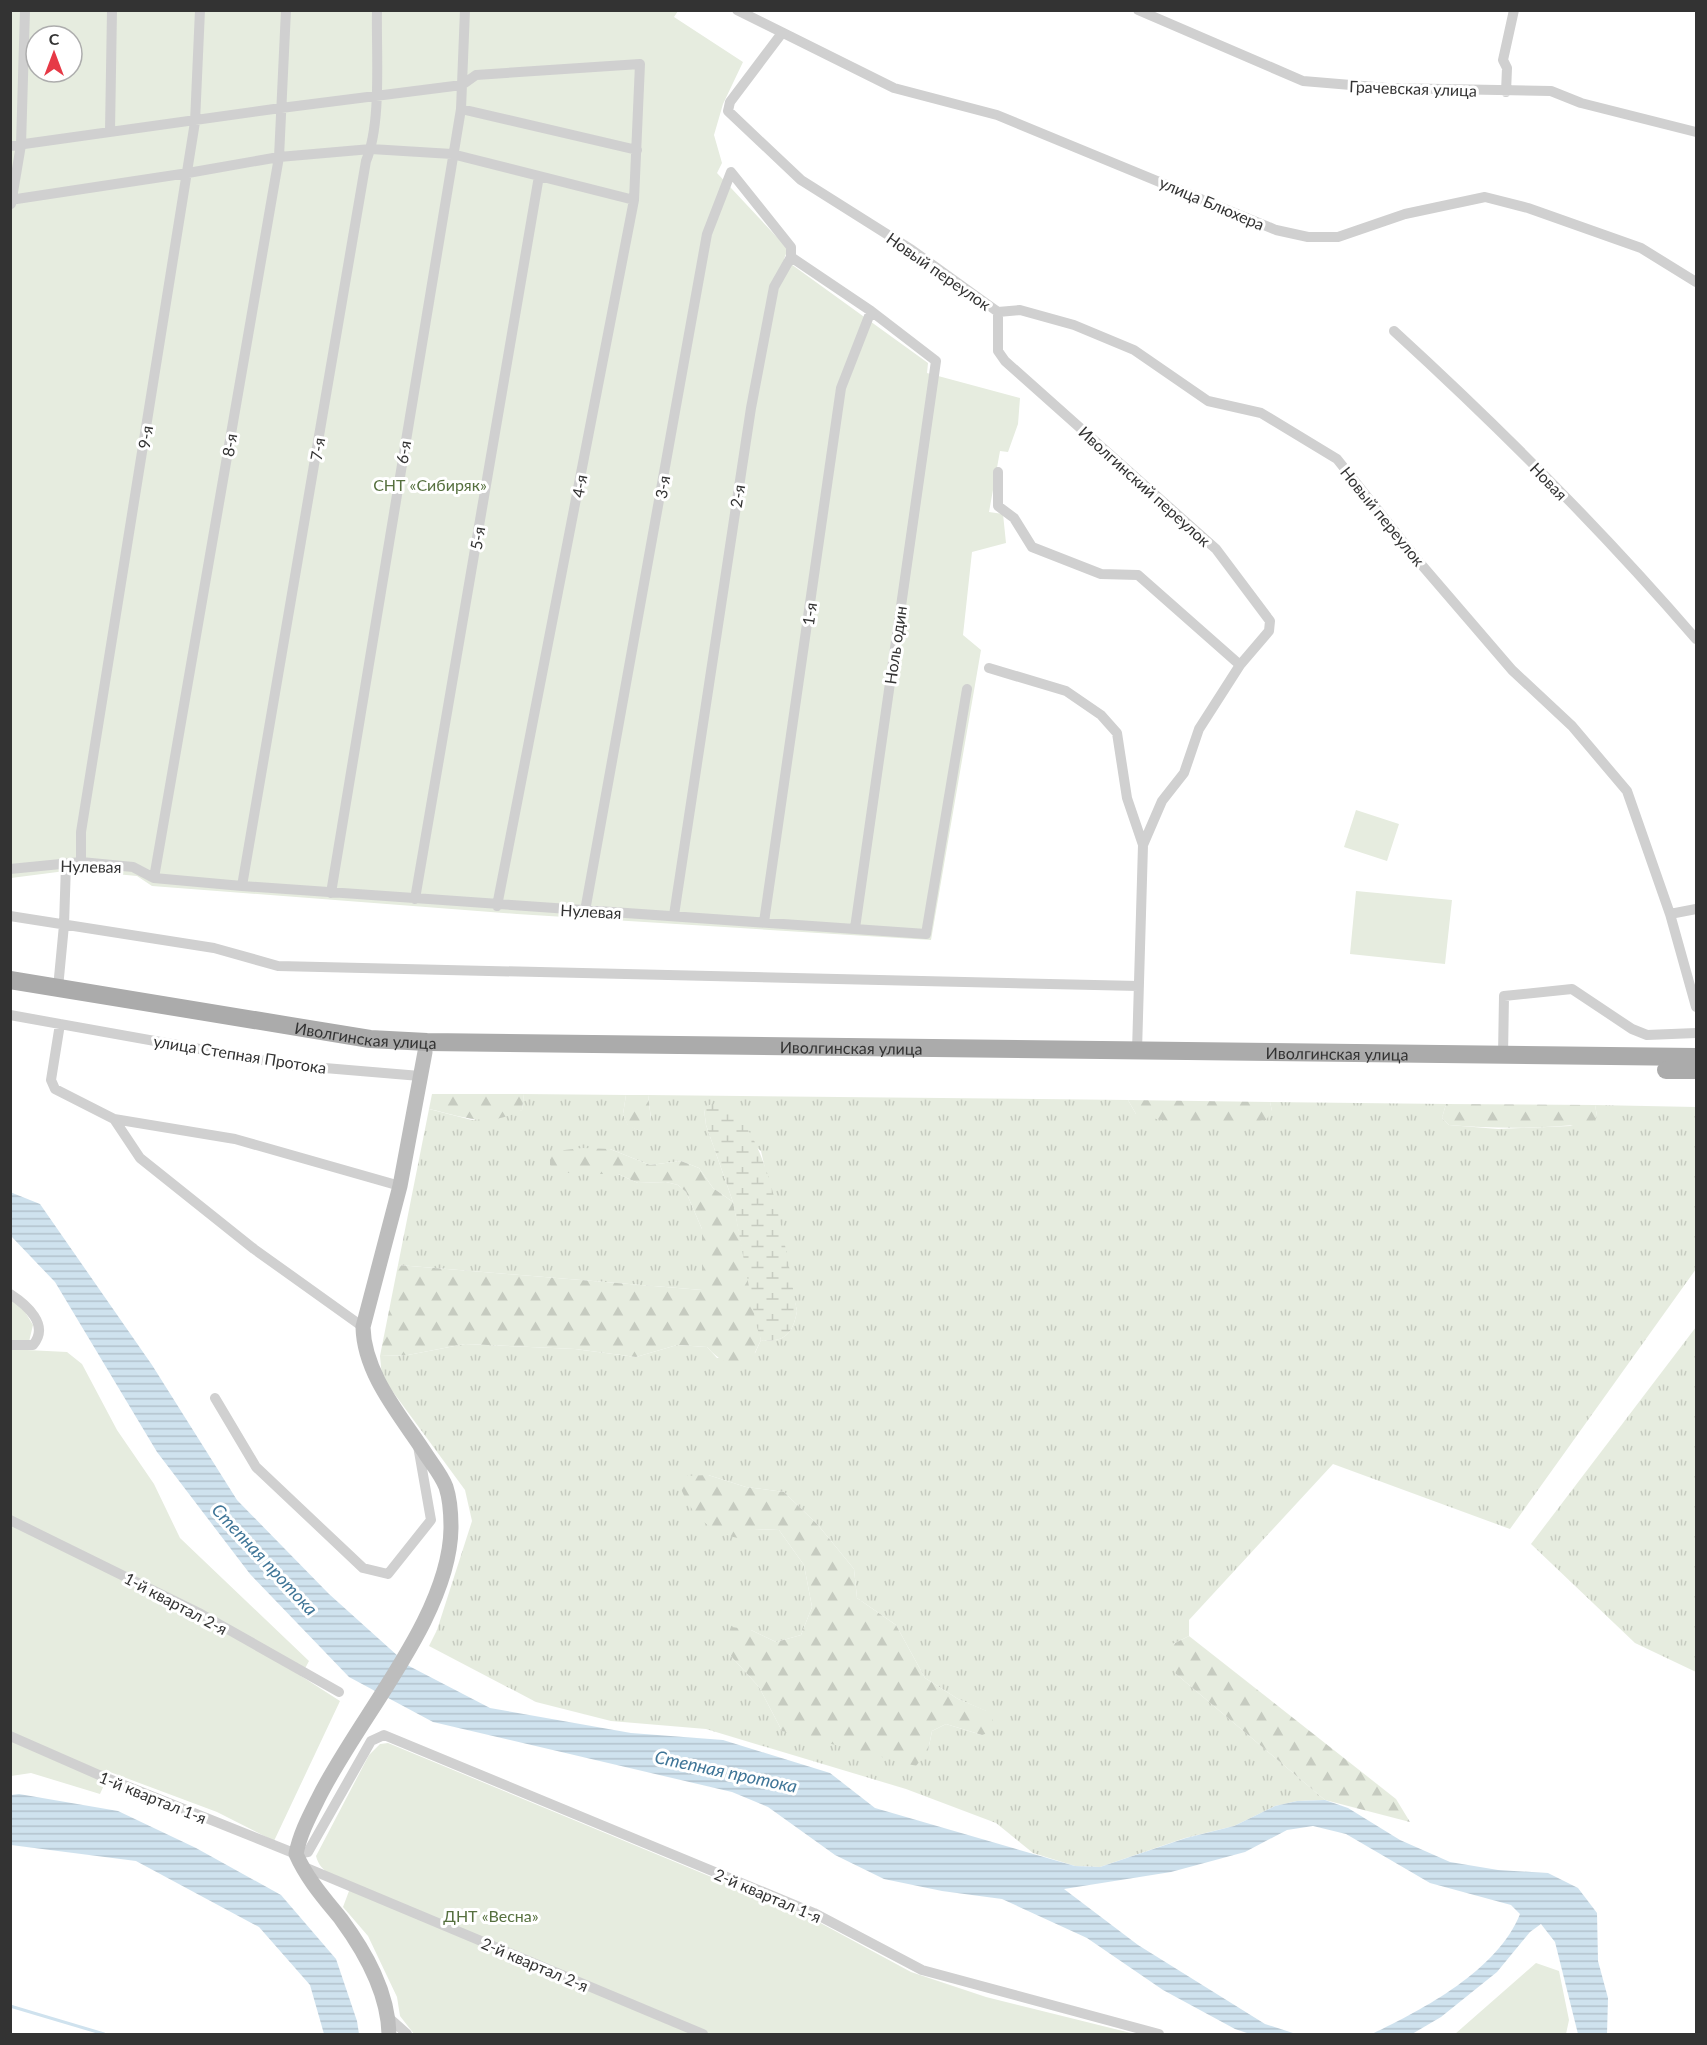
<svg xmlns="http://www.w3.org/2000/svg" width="1707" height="2045" font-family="Lato,sans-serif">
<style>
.grass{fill:url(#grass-tufts);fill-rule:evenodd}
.forest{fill:url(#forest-firs)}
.wetland{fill:url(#wetland-marsh)}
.garden{fill:#e6ecdf;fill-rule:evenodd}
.water{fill:url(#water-rules)}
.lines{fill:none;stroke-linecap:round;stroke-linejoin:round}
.stream{stroke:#cfe2ee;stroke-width:3}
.street{stroke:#d0d0d0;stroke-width:10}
.secondary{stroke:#bdbdbd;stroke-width:15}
.primary{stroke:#ababab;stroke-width:18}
.labels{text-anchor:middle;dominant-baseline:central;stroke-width:6;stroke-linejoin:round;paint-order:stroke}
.street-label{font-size:16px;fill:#333;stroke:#fff}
.park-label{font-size:16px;fill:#56703f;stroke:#fff}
.water-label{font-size:18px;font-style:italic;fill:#3f7597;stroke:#fff}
</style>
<defs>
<pattern id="grass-tufts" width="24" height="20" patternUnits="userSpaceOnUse" patternTransform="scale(1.5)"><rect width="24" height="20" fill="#e6ecdf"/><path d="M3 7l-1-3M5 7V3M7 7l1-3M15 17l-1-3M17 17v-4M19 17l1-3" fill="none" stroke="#c6cbc0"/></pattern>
<pattern id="forest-firs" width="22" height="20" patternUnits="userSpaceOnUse" patternTransform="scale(1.5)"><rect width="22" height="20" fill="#e6ecdf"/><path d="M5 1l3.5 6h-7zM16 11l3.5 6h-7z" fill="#c6cbc0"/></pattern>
<pattern id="wetland-marsh" width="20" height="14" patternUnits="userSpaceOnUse" patternTransform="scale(1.5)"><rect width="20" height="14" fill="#e6ecdf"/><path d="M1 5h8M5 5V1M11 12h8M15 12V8" fill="none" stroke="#c6cbc0"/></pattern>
<pattern id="water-rules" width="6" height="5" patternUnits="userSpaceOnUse" patternTransform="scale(1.5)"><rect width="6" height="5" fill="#cfe2ee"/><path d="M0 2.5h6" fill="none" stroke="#b2c2cd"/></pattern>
</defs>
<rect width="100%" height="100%" fill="#fff"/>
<path class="grass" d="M524,1094l102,1 -3,19 5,11 12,6 11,-12 -3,-24 480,5 8,14 136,-3 -2,-9 176,2 -4,14 7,7 49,4 72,-3 27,-10 -2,-11 101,2v162l-186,260 -177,-65 -144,156v16l-16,8 3,30 149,126 -28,1 -22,5 -41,20 -49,12 -85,29 -25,-1 -42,-13 -37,-30 -90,-34 -200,-60 -95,-8 -75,-19 -107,-56 8,-16 35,-109 -7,-31 -83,-113 -2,-21 28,-1 57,-11 110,5 61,8 41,-12 30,2 10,11 38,-5 6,-13c23,3 32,-6 36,-29l-36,-160 -57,-42 2,16 27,77 -20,-14 -14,-20 -18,-7 -31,4 -40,-16 -34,25h42l20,9 28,-1 12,3 8,7 16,37v61l-304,-25 31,-156 43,11 50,-10zM708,1475l38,12 38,5 34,33 36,44 3,29 39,27 29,53 33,21 28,12 -4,24 -36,-11 -14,7 -4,20 -146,-20 -23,-44 -30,-33 22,-24 25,12 25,-7 11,-28 -8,-42 -25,-35 -25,-1z
M1696,1327v345l-61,-29 -104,-99z"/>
<path class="forest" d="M432,1094h92l-2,16c-34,18 -58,7 -93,-1z
M626,1095h22l3,24 -2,10 -9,2 -12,-5 -5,-12z
M1128,1100l142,2 2,9 -6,9c-42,8 -88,6 -130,-6z
M1446,1104l149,1 2,11 -5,7c-48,6 -95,6 -143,2l-7,-7z
M582,1148l28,1 40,16 31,-4 18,7 14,20 20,14 28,138 -13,27c-18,0 -28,-6 -41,-20l-30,-2 -41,12 -61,-8 -110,-5 -57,11 -28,1 18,-91 304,25v-61l-16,-37 -8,-7 -12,-3 -28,1 -20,-9h-42l-20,-3 -6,-6v-8l6,-6z
M708,1475l38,12 38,5 34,33 36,44 3,29 39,27 29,53 33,21 29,12 6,8v12l-11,4 -36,-11 -14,7 -4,20 -12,15 -134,-35 -23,-44 -30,-33 -4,-16 7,-11 19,3 25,12 25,-7 11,-28 -8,-42 -25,-35 -25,-1 -16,9c-29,-6 -46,-23 -57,-49l5,-13z
M1189,1636l207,163 14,23 -85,-22 -149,-126 -7,-17 4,-13z"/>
<path class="wetland" d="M711,1104c6,1 13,1 18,4 43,30 58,152 68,203 -4,23 -13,32 -36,29l-5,-16 -23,-122 -27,-77 -2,-16z"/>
<path class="garden" d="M10,11h668l-4,6 69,45 -20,42 -9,31 8,28 -5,10 71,76 -4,10 144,104 -1,10 93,25 -2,26 -10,28 -8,-1 -11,61 14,2 3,29 -34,9 -9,83 18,15 -50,290 -414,-26 -365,-28 -15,-10 -64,-6 -62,8zM36,36h36v36h-36z
M1356,810l43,14 -12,37 -43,-14z
M1356,891l96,9 -7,64 -95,-10z
M10,1300l12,7 11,18 -6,25 40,2 15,12 35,66 37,54 26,54 129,123 -8,15 39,25 -66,140 -57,-29 -107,-40 -10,22 -69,-21 -20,3z
M388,1743l425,176 98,53 75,25 149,37h-721l-14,-18 -3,-19 -29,-61 -25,-29 9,-24c-15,-5 -32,-10 -36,-27l53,-101 11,-11z
M1536,1963l23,8 10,49 -3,14h-111z"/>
<path class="water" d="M10,1192l30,12 112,161 85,135 92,94 80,72 81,42 141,25 92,7 107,33 45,35 200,58 25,1 86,-29 48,-12 41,-20 22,-5 28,-1 23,8 52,32 50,22 48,8 50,3 30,15 19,25 1,48 10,37 -1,36h-29l-23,-92 -14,-18 -11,8 -33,40 -56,45 -29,17h-40c52,-25 126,-64 148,-120l-9,-9 -81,-22 -84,-49 -33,-8 -26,4 -42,22 -74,20 -107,17 74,56 127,79 31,10h-46l-15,-5 -72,-39 -76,-52 -85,-39 -60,-8 -58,-12 -49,-24 -67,-48 -36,-15 -299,-70 -84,-45 -99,-103 -93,-122 -102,-170 -44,-46z
M19,1794l99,17 78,37 85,47 55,64 21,62 2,13h-35l-14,-49 -51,-58 -123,-66 -125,-16v-50z"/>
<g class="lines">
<path class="stream" d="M10,2006l94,28"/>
<path class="street" d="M737,10l157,78 103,27 279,115 32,7h30l67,-23 80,-17 43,11 113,40 55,34
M1138,10l165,71 84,7 164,3 30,12 115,29
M782,33l-52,69 -2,9 73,69 111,70 86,62 22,-2 54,15 60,25 74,51 53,12 76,46 83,104 92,107 60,56 55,65 43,123 26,93
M1506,92l1,-24 -4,-8 11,-50
M461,109l176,41
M110,131l2,-121
M10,146l271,-38 181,-23 14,-10 164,-11 -6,136 -137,706
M10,200l178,-27 91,-16 92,-8 81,5 182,46
M11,204l10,-59 4,-135
M998,312v39l7,10 211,188 54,72 -1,10 -29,34 -41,64 -15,44 -22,28 -19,44 -6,206
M1394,331c106,97 208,199 302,308
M998,472v34l16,12 18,29 69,27 37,1 102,90
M989,668l77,23 35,24 16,18 10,65 16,47
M81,862v-30l114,-710 5,-112
M10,869l71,-7 52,5 21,11 88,8 684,48 41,-245
M154,878l125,-721 7,-147
M242,886l124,-725c16,-38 10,-108 11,-151
M331,893l130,-784 4,-99
M415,899l124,-723
M585,911l122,-677 24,-62 60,75v10
M1670,914l26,-5
M674,915l77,-507 23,-121 17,-30 80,54 65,50 -81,567
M10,916l204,32 64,18 861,20
M764,922l77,-534 30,-77
M58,988l6,-63 2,-61
M10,1015l279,50 131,11
M60,1024l-9,56 4,9 59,30 26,39 114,91 109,78
M1503,1056l1,-60 68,-7 60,40 15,6 49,-2
M114,1119l121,20 165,47
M10,1294c17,11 40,31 23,51h-23
M215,1398l41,69 107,101 25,6 43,-54 -13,-74
M10,1520l191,94 138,78
M10,1736l89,39 197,79 12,-2 63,-111 13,-6 430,178 108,57 237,64
M302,1866l401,168
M388,2017l19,17"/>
<path class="secondary" d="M389,2034c-1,-42 -23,-81 -48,-115 -17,-21 -34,-40 -45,-65 4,-20 13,-37 22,-55 39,-80 132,-182 133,-271 0,-13 -1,-29 -5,-41 -4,-11 -13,-22 -19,-31 -25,-39 -63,-81 -64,-129l37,-141 25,-134"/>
<g class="primary">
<path id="s1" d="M10,980l360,59 57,3 1269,15"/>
<path d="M1666,1070h30"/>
</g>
</g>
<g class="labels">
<g class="street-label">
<text transform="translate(1413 88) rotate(2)">Грачевская улица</text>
<text transform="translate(1212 203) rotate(23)">улица Блюхера</text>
<text transform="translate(939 271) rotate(35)">Новый переулок</text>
<text transform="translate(145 437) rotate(-81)">9-я</text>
<text transform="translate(229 445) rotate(-80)">8-я</text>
<text transform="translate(317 449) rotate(-80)">7-я</text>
<text transform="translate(403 452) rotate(-81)">6-я</text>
<text transform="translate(1549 481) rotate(46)">Новая</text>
<text transform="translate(579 486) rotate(-79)">4-я</text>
<text transform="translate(1145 486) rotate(42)">Иволгинский переулок</text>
<text transform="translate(662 487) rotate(-80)">3-я</text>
<text transform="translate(737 496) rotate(-81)">2-я</text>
<text transform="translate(1383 516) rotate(51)">Новый переулок</text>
<text transform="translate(477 538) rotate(-80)">5-я</text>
<text transform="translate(809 614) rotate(-82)">1-я</text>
<text transform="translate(895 645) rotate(-82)">Ноль один</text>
<text transform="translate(91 866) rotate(1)">Нулевая</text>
<text transform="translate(591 911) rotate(3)">Нулевая</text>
<text stroke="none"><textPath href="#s1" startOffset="360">Иволгинская улица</textPath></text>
<text stroke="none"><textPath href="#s1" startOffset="846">Иволгинская улица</textPath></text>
<text stroke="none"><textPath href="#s1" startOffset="1332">Иволгинская улица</textPath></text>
<text transform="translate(240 1054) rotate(9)">улица Степная Протока</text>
<text transform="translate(176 1603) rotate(28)">1-й квартал 2-я</text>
<text transform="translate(153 1797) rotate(22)">1-й квартал 1-я</text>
<text transform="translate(768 1895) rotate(23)">2-й квартал 1-я</text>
<text transform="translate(535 1964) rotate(23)">2-й квартал 2-я</text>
</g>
<g class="park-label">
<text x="430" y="484">СНТ «Сибиряк»</text>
<text x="491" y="1915">ДНТ «Весна»</text>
</g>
<g class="water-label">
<text transform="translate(265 1559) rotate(47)">Степная протока</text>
<text transform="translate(726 1771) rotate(12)">Степная протока</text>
</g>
</g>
<rect width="1707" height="2045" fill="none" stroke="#333333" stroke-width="24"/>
<g transform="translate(54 54)"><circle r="28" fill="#ffffff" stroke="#adadad" stroke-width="1.5"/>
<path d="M0-4.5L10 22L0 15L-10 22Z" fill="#e63946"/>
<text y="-9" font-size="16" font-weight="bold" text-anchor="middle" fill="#333333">С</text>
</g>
</svg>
